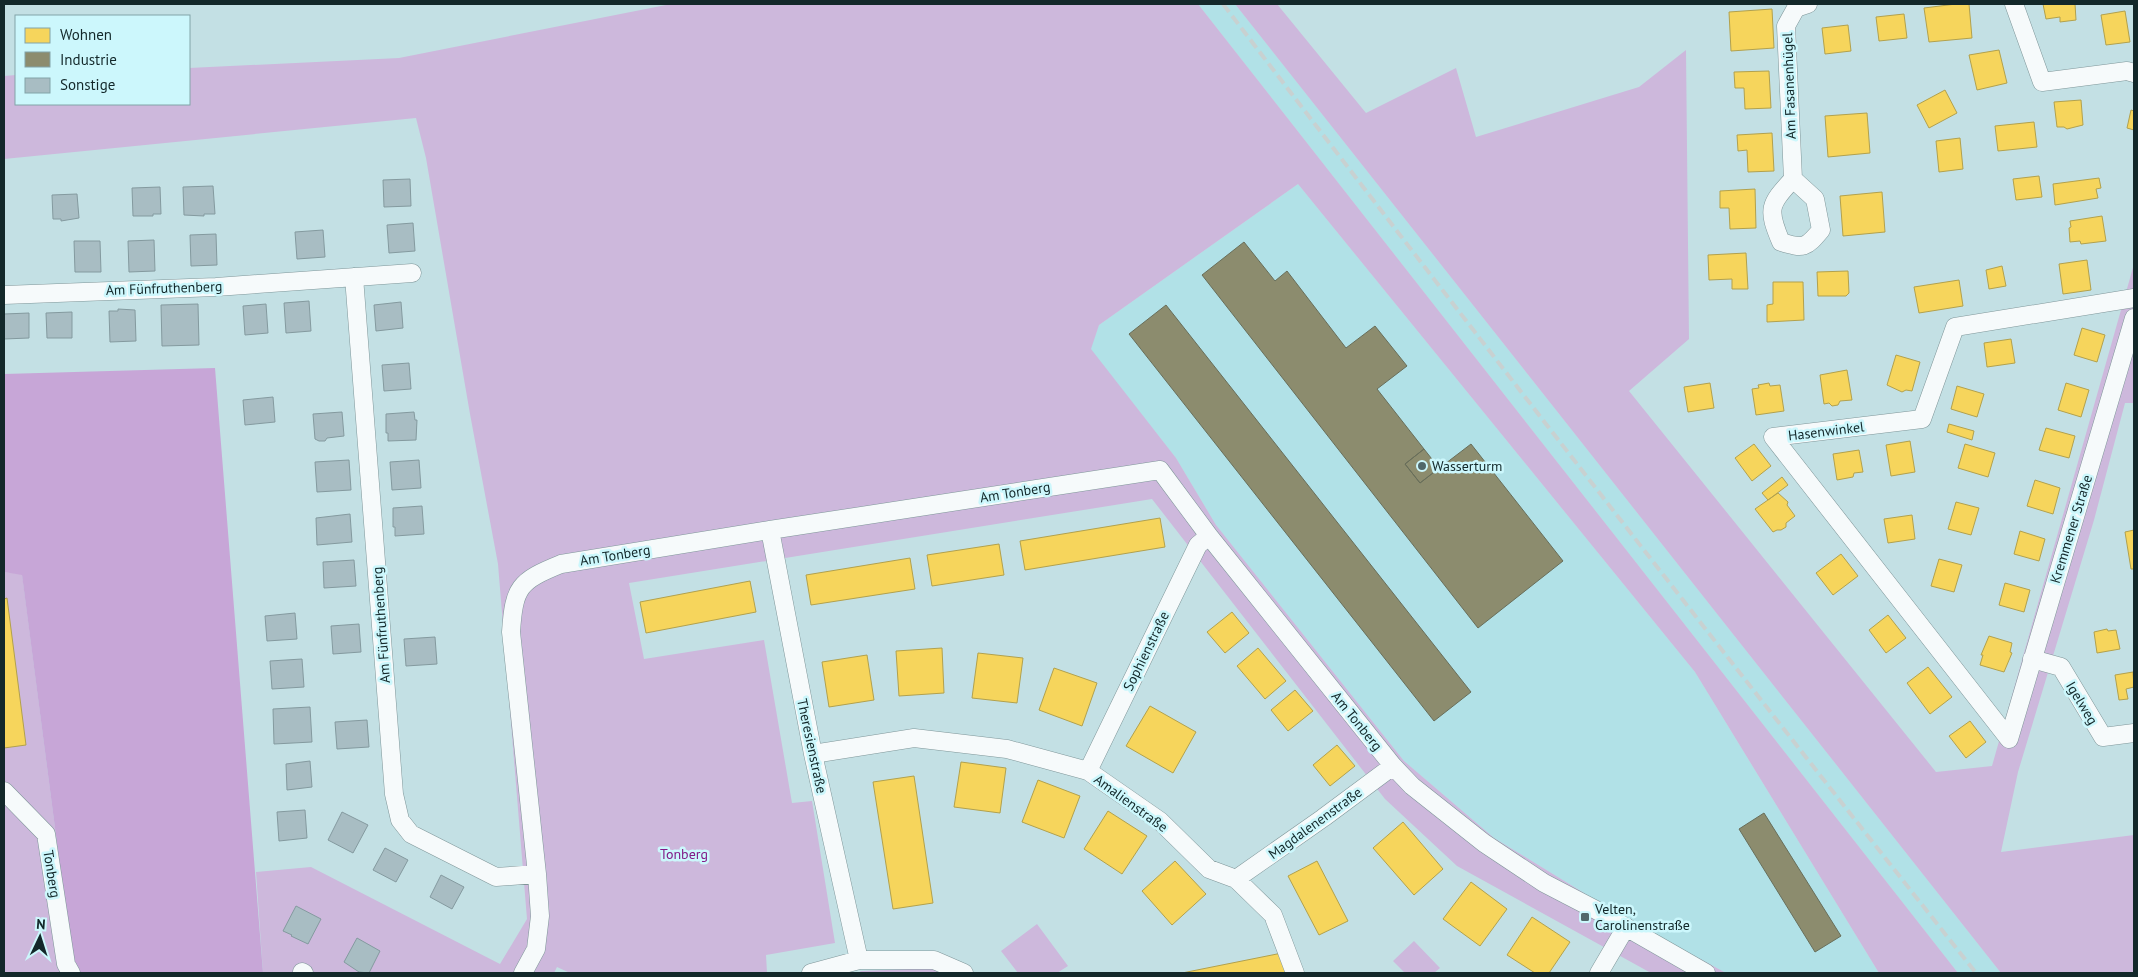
<svg xmlns="http://www.w3.org/2000/svg" width="2138" height="977" font-family="'PT Sans',sans-serif">
<style>
.built{fill:#b1e1e7}
.green{fill:#cdb8dc}
.forest{fill:#c7a6d7}
.homes{fill:#f6d55c;stroke:#b2a14d}
.industry{fill:#8c8c6e;stroke:#686e5a}
.building{fill:#a8bdc3;stroke:#849a9f}
.lines{fill:none;stroke-linecap:round;stroke-linejoin:round}
.street-casing{stroke:#7f9699;stroke-width:19}
.street{stroke:#f6fafb;stroke-width:18}
.rail{stroke:#c8d1d1;stroke-width:4;stroke-dasharray:10 5;stroke-linecap:butt}
.poi-dot{fill:#51686b;stroke:#ccf7fc;stroke-width:2}
.labels{text-anchor:middle;dominant-baseline:central;stroke-width:5;stroke-linejoin:round;paint-order:stroke}
.street-label{font-size:14px;fill:#13282a;stroke:#ccf7fc}
.poi-label{font-size:14px;fill:#13282a;stroke:#ccf7fc;text-anchor:start}
.park-label{font-size:14px;fill:#821a87;stroke:#ccf7fc}
</style>
<rect width="100%" height="100%" fill="#c3e0e4"/>
<path class="built" d="M1198,4h37l766,969h-43z
M1298,184l397,488 184,301h-153l-103,-56 -129,-79 -90,-77 -188,-236 -40,-67 -86,-109 9,-24z"/>
<path class="green" d="M671,4h527l760,969h-79l-184,-301 -397,-488 -199,141 -8,24 85,109 40,67 188,236 90,77 129,79 103,56h-75l-194,-107 -72,-67 -233,-300 -523,84 15,76 120,-19 28,163 20,-2 23,142 -69,12 1,18h-197l-13,-6 -3,6h-291l-7,-101 55,-5 189,97 27,-45 -29,-355 -28,-150 -44,-256 -10,-40 -412,41v-83l12,-1v29h173v-36l210,-10z
M1235,4h42l89,109 90,-45 20,69 163,-50 47,-37 3,289 -60,52 307,381 56,-6 142,-502v139h-9l-31,117 -76,252 -17,80 133,-17v138h-133z
M4,572l18,2 51,392 5,7h-74z
M1037,924l31,42 -11,7h-39l-17,-22z
M1414,941l26,27 -6,5h-29l-12,-12z
M933,968l11,5h-86l3,-2z"/>
<path class="forest" d="M215,368l48,605h-185l-5,-7 -51,-391 -18,-3v-198z"/>
<path class="homes" d="M1956,4h13l3,34 -43,4 -5,-34z
M2043,4h32l1,16 -16,2v-5l-14,2z
M1772,9l2,39 -43,3 -2,-39z
M2125,11l5,31 -24,3 -5,-30z
M1904,14l3,24 -28,3 -3,-24z
M1848,25l3,26 -26,3 -3,-26z
M1999,50l8,33 -30,7 -8,-35z
M1769,71l2,37 -26,1 -1,-21h-9l-1,-16z
M1945,90l12,23 -28,15 -12,-23z
M2081,100l2,25 -16,4 -3,-2h-7l-3,-25z
M2131,110l3,1v19l-7,-2z
M1867,113l3,40 -42,4 -3,-41z
M2034,122l3,25 -39,4 -3,-25z
M1772,133l2,38 -26,1 -1,-22 -9,1 -1,-16z
M1960,138l3,31 -24,3 -3,-31z
M2039,176l3,21 -26,3 -3,-21z
M2099,178l2,10 -5,1 2,9 -43,7 -2,-21z
M1755,189l1,39 -26,1 -1,-21h-9v-17z
M1882,192l3,40 -42,4 -3,-40z
M2102,216l4,25 -25,3 -1,-3 -10,1 -1,-14 2,-1 -1,-6z
M1746,253l2,36h-16v-10l-23,1 -1,-25z
M2087,260l4,30 -28,4 -4,-30z
M2002,266l4,20 -17,3 -3,-19z
M1848,271l1,22 -3,3h-28l-1,-24z
M1959,280l4,26 -44,7 -5,-26z
M1773,282h30l1,38 -37,2v-17l6,-1z
M2082,328l23,7 -8,27 -23,-7z
M2011,339l4,24 -28,4 -3,-24z
M1896,355l24,7 -8,29 -6,-1 -4,2 -15,-7z
M1847,370l5,30 -12,1 -2,4 -6,1 -3,-3 -5,1 -4,-29z
M1710,383l4,25 -26,4 -4,-25z
M1769,383l1,3 10,-1 4,26 -28,4 -4,-26 7,-1 -1,-3z
M2066,383l23,7 -8,27 -23,-7z
M1957,386l27,8 -7,23 -26,-8z
M1949,424l25,7 -2,9 -25,-8z
M2046,428l29,8 -6,22 -30,-8z
M1910,441l5,31 -24,4 -5,-31z
M1754,444l17,22 -19,15 -17,-23z
M1965,444l30,9 -7,24 -30,-9z
M1859,450l4,22 -9,1 -1,4 -16,3 -4,-26z
M1782,477l6,8 -20,15 -6,-7z
M2035,480l25,8 -7,26 -26,-8z
M1778,493l10,9 -1,3 8,11 -9,7v4l-5,3h-4l-4,2 -18,-23z
M1956,502l23,6 -8,27 -23,-6z
M1912,515l3,24 -27,4 -4,-24z
M1160,518l5,29 -140,23 -5,-29z
M2134,530v39h-3l-6,-37z
M2020,531l25,8 -6,22 -25,-7z
M999,544l5,31 -72,11 -5,-31z
M1841,554l17,22 -25,19 -17,-22z
M910,558l5,31 -104,16 -5,-30z
M1939,559l23,6 -8,27 -23,-6z
M750,581l6,31 -110,21 -6,-31z
M2005,583l25,7 -6,22 -25,-7z
M7,598l19,147 -22,3v-149z
M1232,612l17,21 -24,20 -18,-21z
M1888,615l18,23 -20,15 -17,-23z
M2107,629l1,2 8,-1 4,19 -23,4 -3,-21z
M1989,636l23,7 -2,9 2,1 -8,19 -24,-7 3,-10h-2z
M942,648l2,45 -45,3 -3,-45z
M1258,648l28,33 -21,18 -28,-33z
M978,653l45,5 -6,45 -45,-5z
M867,655l7,45 -45,7 -7,-45z
M1928,667l24,30 -22,17 -23,-31z
M1054,668l43,15 -15,43 -43,-16z
M2133,672l1,15 -8,2 2,10 -9,1 -4,-25z
M1295,690l18,21 -25,20 -17,-21z
M1150,706l46,26 -23,41 -47,-27z
M1970,721l16,21 -20,16 -17,-22z
M1337,745l18,21 -25,20 -17,-21z
M961,762l45,6 -6,45 -46,-6z
M914,776l19,127 -40,6 -20,-127z
M1038,780l42,16 -16,42 -42,-16z
M1108,811l39,25 -25,38 -38,-25z
M1403,822l40,47 -29,26 -41,-47z
M1175,861l31,33 -34,31 -30,-34z
M1317,861l31,60 -29,14 -31,-59z
M1471,882l36,27 -27,37 -37,-27z
M1532,917l38,25 -21,31h-14l-28,-18z
M1282,953l5,20h-105z"/>
<path class="industry" d="M1244,242l31,39 12,-10 59,77 29,-22 32,40 -30,23 47,60 -19,15 15,19 51,-39 92,117 -85,67 -276,-353z
M1166,305l305,387 -37,29 -305,-387z
M1424,449l15,19 -19,15 -15,-19z
M1764,813l77,123 -26,16 -76,-123z"/>
<path class="building" d="M410,179l1,27 -27,1 -1,-27z
M213,186l2,28h-11v2l-20,-1 -1,-28z
M160,187l1,27h-8v2h-20l-1,-28z
M77,194l2,24 -18,3v-2h-8l-1,-24z
M413,223l2,28 -26,2 -2,-28z
M323,230l2,27 -28,2 -2,-27z
M216,234l1,31 -26,1 -1,-31z
M154,240l1,31 -26,1 -1,-31z
M74,241h26l1,31h-26z
M309,301l2,30 -25,2 -2,-30z
M401,302l2,26 -27,3 -2,-26z
M198,304l1,41 -37,1 -1,-41z
M266,304l2,29 -23,2 -2,-29z
M118,309l17,1 1,31 -26,1 -1,-31h9z
M72,312v26h-25l-1,-25z
M29,313v25l-25,1v-25z
M409,363l2,26 -27,2 -2,-26z
M273,397l2,25 -30,3 -2,-25z
M342,412l2,24 -17,2 -2,3h-6l-4,-2 -2,-25z
M414,412l1,8h2l-1,20 -28,1v-8h-2v-19z
M349,460l2,30 -34,2 -2,-30z
M419,460l2,28 -29,2 -2,-28z
M422,506l2,28 -29,2v-9h-2v-19z
M350,514l2,28 -35,3 -1,-27z
M354,560l2,26 -32,2 -1,-26z
M295,613l2,26 -30,2 -2,-25z
M359,624l2,28 -28,2 -2,-28z
M435,637l2,27 -31,2 -2,-27z
M302,659l2,28 -32,2 -2,-28z
M310,707l2,35 -38,2 -1,-35z
M367,720l2,27 -32,2 -2,-27z
M310,761l2,26 -25,3 -1,-26z
M305,810l2,28 -28,3 -2,-29z
M342,812l26,13 -15,28 -25,-13z
M385,848l23,12 -12,22 -23,-12z
M441,875l23,12 -12,22 -22,-12z
M296,906l25,13 -13,25 -17,-8 1,-1 -9,-4z
M357,938l23,13 -11,22 -10,-1 -15,-10z"/>
<g class="lines">
<g class="street-casing">
<path id="street" d="M2014,4l28,78 85,-11 7,2
M1793,179l22,20 6,31c-15,18 -17,19 -40,12 -14,-33 -12,-37 12,-63l-7,-153 10,-18 12,-4
M354,277l40,517 6,26 11,14 85,43 41,-3
M4,295l212,-8 196,-14
M770,530l43,224 46,206
M2032,659l29,8 42,70 31,-4
M2009,739l-236,-302 149,-18 33,-92 179,-29
M2009,739l125,-421
M813,754l101,-16 93,11 81,22 72,50 49,48 27,10 37,36 22,58
M1088,771l110,-226 11,-9
M4,791l42,43 20,130 5,9
M1236,879l87,-61 70,-52
M302,972l2,1
M523,973l13,-24 4,-33 -3,-42 -26,-242c3,-45 8,-51 50,-68l209,-34 390,-60 49,66 184,230 19,20 72,57 60,40 52,27 110,63
M811,973l48,-13h75l30,13
M1599,973l27,-46"/>
</g>
<use href="#street" class="street"/>
<path class="rail" d="M1223,4c248,325 499,648 753,969"/>
</g>
<g class="poi-dot">
<circle cx="1422" cy="466" r="5"/>
<rect x="1580" y="912" width="10" height="10" rx="2.5"/>
</g>
<g class="labels">
<g class="street-label">
<text transform="translate(1789 86) rotate(-92)">Am Fasanenhügel</text>
<text transform="translate(164 288) rotate(-2)">Am Fünfruthenberg</text>
<text transform="translate(1826 431) rotate(-7)">Hasenwinkel</text>
<text transform="translate(1015 492) rotate(-9)">Am Tonberg</text>
<text transform="translate(2071 529) rotate(-73)">Kremmener Straße</text>
<text transform="translate(615 555) rotate(-9)">Am Tonberg</text>
<text transform="translate(381 625) rotate(-94)">Am Fünfruthenberg</text>
<text transform="translate(1146 651) rotate(-64)">Sophienstraße</text>
<text transform="translate(2082 703) rotate(59)">Igelweg</text>
<text transform="translate(1357 721) rotate(51)">Am Tonberg</text>
<text transform="translate(812 746) rotate(78)">Theresienstraße</text>
<text transform="translate(1131 803) rotate(36)">Amalienstraße</text>
<text transform="translate(1315 823) rotate(-36)">Magdalenenstraße</text>
<text transform="translate(52 874) rotate(81)">Tonberg</text>
</g>
<g class="poi-label">
<text x="1432" y="466">Wasserturm</text>
<text x="1595" y="909">Velten,<tspan x="1595" dy="16">Carolinenstraße</tspan></text>
</g>
<g class="park-label">
<text x="684" y="854">Tonberg</text>
</g>
</g>
<rect width="2138" height="977" fill="none" stroke="#13282a" stroke-width="10"/>
<rect x="15" y="15" width="175" height="90" fill="#ccf7fc" stroke="#82a4a8"/>
<rect x="25" y="28" width="25" height="15" fill="#f6d55c" stroke="#82a4a8"/>
<text x="60" y="40" font-size="15" fill="#13282a">Wohnen</text>
<rect x="25" y="52" width="25" height="15" fill="#8c8c6e" stroke="#82a4a8"/>
<text x="60" y="65" font-size="15" fill="#13282a">Industrie</text>
<rect x="25" y="78" width="25" height="15" fill="#a8bdc3" stroke="#82a4a8"/>
<text x="60" y="90" font-size="15" fill="#13282a">Sonstige</text>
<g transform="translate(40 937) rotate(4)" stroke="#ccf7fc" stroke-width="4" paint-order="stroke">
<path d="M0-4L9 19L0 12L-9 19Z" fill="#13282a"/>
<text y="-8" font-size="14" font-weight="bold" text-anchor="middle" fill="#13282a">N</text>
</g>
</svg>
